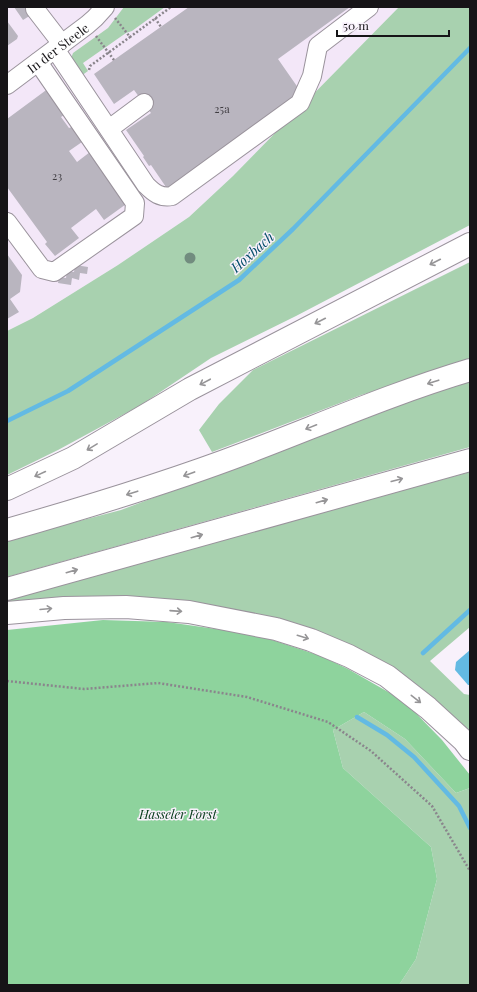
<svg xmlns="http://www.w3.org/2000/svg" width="477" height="992" font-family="'Playfair Display',serif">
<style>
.built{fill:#f3e7f8}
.green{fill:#a8d1af}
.forest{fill:#8ed39d}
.water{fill:#63bae3}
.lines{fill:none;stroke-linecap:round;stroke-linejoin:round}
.stream{stroke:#63bae3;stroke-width:4.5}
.building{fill:#b9b5bf}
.minor-casing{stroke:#9a939c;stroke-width:20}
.highway-casing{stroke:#9a939c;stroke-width:24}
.path{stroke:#8a858c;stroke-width:2.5;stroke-dasharray:2 2;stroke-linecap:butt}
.minor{stroke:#fff;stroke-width:18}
.highway{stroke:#fff;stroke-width:22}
.tree{fill:#728c7f}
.oneway{stroke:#969597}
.labels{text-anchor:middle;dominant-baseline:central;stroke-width:3;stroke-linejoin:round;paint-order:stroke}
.number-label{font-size:11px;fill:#3f3c41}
.street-label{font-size:13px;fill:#161417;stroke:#f8f1fb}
.park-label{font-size:13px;font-style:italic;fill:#053a19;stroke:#f8f1fb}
.water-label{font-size:14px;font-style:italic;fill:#004c68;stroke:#f8f1fb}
</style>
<rect width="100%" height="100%" fill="#f8f1fb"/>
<path class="built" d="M7,7h392l-166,169 -44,41 -71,48 -85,53 -26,13z"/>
<path class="green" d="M124,7h41l-33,24 -6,2 -43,30 5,8 -7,5 -11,-15 3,-8 35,-25z
M399,7h71v218l-174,91 -85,42 -70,47 -83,45 -51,25v-144l26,-13 85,-53 71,-48 44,-41z
M470,262v100l-109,33 -149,57 -13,-22 20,-26 34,-34z
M470,381v66l-463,130v-37l114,-30 273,-103z
M470,472v155l-40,34 34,33 6,1v41l-192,-114 -271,-16v-9z
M364,712l41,27 51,54 14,-5v197h-71l17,-26 21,-80 -6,-32 -88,-79 -10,-38z"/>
<path class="forest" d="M103,620l64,2 90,13 64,21 27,13 56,32 38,39 28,35v13l-14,5 -51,-54 -41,-27 -31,18 10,38 88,79 6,32 -21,80 -17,26h-392v-355z"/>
<path class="water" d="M470,650v35h-2l-13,-15 1,-8z"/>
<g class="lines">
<path class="stream" d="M7,421l61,-30 171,-111 54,-51 177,-181
M423,653l47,-43
M357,717l30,18 27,22 45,49 11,22"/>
</g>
<path class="building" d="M14,7h24l-7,8 -8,5z
M189,7h161l-72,52 23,33 -133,98 -17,-25 -2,1 -6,-9 1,-1 -18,-26 25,-17 -17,-23 -20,14 -20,-30z
M7,21l11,15 -1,3 -10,7z
M49,88l18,25 -6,4 8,11 3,-1 10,15 -13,9 8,11 13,-10 39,50 -25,18 -8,-11 -25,19 8,10 -24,18 -10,-12 2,-2 -40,-55v-68z
M7,254l15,21 -2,17 -10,7 9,13 -12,7z
M75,265l13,2 -1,7 -7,-1 -1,7 -7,-2 -1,7 -13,-2 1,-6 7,1 1,-7 7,1z"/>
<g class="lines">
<g class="minor-casing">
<g id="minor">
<path d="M35,9l27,35"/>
<path d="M55,49l91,136c8,8 14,13 26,11l128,-93 12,-27 6,-30 51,-39"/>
<path id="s1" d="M7,85l80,-60 8,-7 10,-11"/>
<path d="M109,129l35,-26"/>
<path d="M7,222l35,47 12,3 80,-56 1,-13 -97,-141"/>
</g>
</g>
<g class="highway-casing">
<path id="highway" d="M7,489l66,-31 117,-69 280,-145
M7,530c81,-23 160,-47 239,-77 74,-28 147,-60 224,-83
M7,589l463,-129
M7,613l57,-5 62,-1 63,5 87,17 35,11 38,16 38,20 41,32 36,33 6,8"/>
</g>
<path class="path" d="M115,18l15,19 41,-30
M155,18l6,9
M96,36l18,24
M89,70l1,-4 40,-29
M7,681l77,8 74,-6 89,14 81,25 43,29 61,55 38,65"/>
<use href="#minor" class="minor"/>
<use href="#highway" class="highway"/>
</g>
<circle class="tree" cx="190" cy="258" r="5.5"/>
<defs><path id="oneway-shaft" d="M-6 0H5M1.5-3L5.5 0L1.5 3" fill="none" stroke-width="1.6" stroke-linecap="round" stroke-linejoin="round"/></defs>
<g class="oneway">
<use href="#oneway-shaft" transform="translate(435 262) rotate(153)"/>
<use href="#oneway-shaft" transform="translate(320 321) rotate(153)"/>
<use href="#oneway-shaft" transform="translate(205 382) rotate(152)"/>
<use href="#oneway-shaft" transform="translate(433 382) rotate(162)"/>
<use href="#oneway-shaft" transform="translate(311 427) rotate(158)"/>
<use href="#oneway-shaft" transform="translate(92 447) rotate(149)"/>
<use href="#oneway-shaft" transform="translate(40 474) rotate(155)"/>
<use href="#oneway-shaft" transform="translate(189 474) rotate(160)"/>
<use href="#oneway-shaft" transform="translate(397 480) rotate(-15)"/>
<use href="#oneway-shaft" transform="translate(132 493) rotate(162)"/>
<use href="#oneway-shaft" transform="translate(322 501) rotate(-16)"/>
<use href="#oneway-shaft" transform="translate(197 536) rotate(-16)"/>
<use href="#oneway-shaft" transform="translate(72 571) rotate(-16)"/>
<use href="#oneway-shaft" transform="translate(46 609) rotate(-5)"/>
<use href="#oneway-shaft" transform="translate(176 611) rotate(4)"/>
<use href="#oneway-shaft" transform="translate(303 637) rotate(17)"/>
<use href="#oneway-shaft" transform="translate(416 699) rotate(38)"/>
</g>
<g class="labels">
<g class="number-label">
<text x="222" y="108">25a</text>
<text x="57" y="175">23</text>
</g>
<g class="street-label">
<text stroke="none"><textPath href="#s1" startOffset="63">In der Steele</textPath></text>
</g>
<g class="park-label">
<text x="178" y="813">Hasseler Forst</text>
</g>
<g class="water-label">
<text transform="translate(252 252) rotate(-42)">Hoxbach</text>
</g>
</g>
<rect width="477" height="992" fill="none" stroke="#161417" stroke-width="16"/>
<path d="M337 30v6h112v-6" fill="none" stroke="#161417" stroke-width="2"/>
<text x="343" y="30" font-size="12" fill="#161417" stroke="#f8f1fb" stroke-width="3" paint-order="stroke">50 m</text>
</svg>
